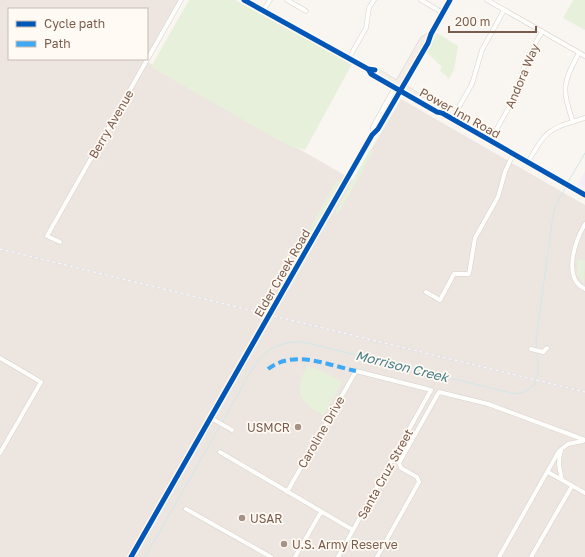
<svg xmlns="http://www.w3.org/2000/svg" width="585" height="557" font-family="'Golos Text',sans-serif">
<style>
.industrial{fill:#ede5e0}
.education{fill:#f6eef6}
.green{fill:#e7f0db}
.lines{fill:none;stroke-linecap:round;stroke-linejoin:round}
.stream{stroke:#d0e8ea;stroke-width:1}
.minor-casing{stroke:#d7d1cb;stroke-width:5}
.major-casing{stroke:#dad1cc;stroke-width:6}
.minor{stroke:#fefefd;stroke-width:4}
.major{stroke:#f3eee8;stroke-width:5}
.rail-casing{stroke:#e6e3e7;stroke-width:2.5}
.rail{stroke:#fffaf3;stroke-width:1;stroke-dasharray:3;stroke-linecap:butt}
.quiet{stroke:#3fa9f5;stroke-width:4;stroke-dasharray:8 4;stroke-linecap:butt}
.cycleway-casing{stroke:#fffaf3;stroke-width:8}
.cycleway{stroke:#0057b8;stroke-width:5}
.poi-dot{fill:#a69286;stroke:#fffaf3;stroke-width:1.5}
.labels{text-anchor:middle;dominant-baseline:central;stroke-width:3.5;stroke-linejoin:round;paint-order:stroke}
.street-label{font-size:12px;fill:#7a5c4d;stroke:#fffaf3}
.poi-label{font-size:12px;fill:#7a5c4d;stroke:#fffaf3;text-anchor:start}
.water-label{font-size:13px;font-style:italic;fill:#437c86;stroke:#fffaf3}
</style>
<rect width="100%" height="100%" fill="#f9f5f0"/>
<path class="industrial" d="M0,0h180l-33,59v-50h-138v50h138l-1,2 207,119 48,-81 184,106v352h-585z"/>
<path class="education" d="M585,171v18l-8,-4z"/>
<path class="green" d="M189,0h46l117,64 -47,86 -8,-3 -1,2 -16,-8 -129,-74z
M573,0h12v30l-22,-12z
M437,33l21,13 -4,24 -6,10 -1,-4 -7,-5 2,-4 -16,-15z
M370,150l3,2 -35,62 -3,-2z
M337,180l3,2 -33,59 -3,-2z
M578,259l7,1 -1,24 -7,-10z
M307,366l14,4 21,12 -9,18 -10,15c-25,-14 -29,-22 -16,-49z"/>
<g class="lines">
<path class="stream" d="M568,182l17,-29
M537,350l-1,-9 17,-126 2,-8 11,-20
M222,423c7,-13 14,-25 21,-38 15,-27 25,-44 60,-43l212,52c26,-5 24,-19 22,-41
M145,557l75,-131"/>
<g class="minor-casing">
<path id="minor" d="M287,0l19,11
M421,0l22,13
M487,0l98,56
M263,11l7,-11
M349,58l17,-30 3,-20 5,-8
M452,119l20,-35 10,-34 22,-40
M573,122c-11,-33 -11,-38 6,-69
M372,135l1,-8 22,-40
M490,141l23,-41 13,-39 16,-30
M528,162c20,-34 19,-32 57,-44
M585,224c-10,17 -23,54 0,65
M60,242l-13,-6 134,-236
M426,292l14,8 14,-26h15l6,-36 23,-41 7,-25 8,-18
M531,349l12,3 4,-4
M0,358l41,24 -41,71
M211,418l21,12
M561,451c-4,10 -1,20 1,29l23,13
M220,452l133,78
M548,472l14,8
M287,492l69,-121 75,19 -93,167
M186,509l85,48
M131,557l241,-422 6,-6 22,-39
M295,557l26,-45
M377,557l42,-75 -2,-5 -16,-9 -2,-5 40,-71 49,12 97,36
M499,557l60,-106 9,-7 15,-3
M531,557l41,-71"/>
</g>
<g class="major-casing">
<path id="major" d="M244,0l124,69h5l66,39 3,5
M368,69l3,5 66,38 5,1 143,82
M396,86l27,-47 8,-5
M401,88c18,-29 32,-59 49,-88"/>
</g>
<use href="#minor" class="minor"/>
<use href="#major" class="major"/>
<g class="rail-casing">
<path id="rail" d="M0,249l585,143"/>
</g>
<use href="#rail" class="rail"/>
<path class="quiet" d="M268,369c26,-20 59,-4 88,2"/>
<g class="cycleway-casing">
<path id="cycleway" d="M244,0l124,69 7,1
M368,69l3,5 66,38 5,1 143,82
M131,557l241,-422 6,-6 50,-86 3,-9 19,-34"/>
</g>
<use href="#cycleway" class="cycleway"/>
</g>
<g class="poi-dot">
<circle cx="298" cy="427" r="4"/>
<circle cx="242" cy="518" r="4"/>
<circle cx="284" cy="544" r="4"/>
</g>
<g class="labels">
<g class="street-label">
<text transform="translate(522 76) rotate(-67)">Andora Way</text>
<text transform="translate(460 113) rotate(29)">Power Inn Road</text>
<text transform="translate(111 124) rotate(-60)">Berry Avenue</text>
<text transform="translate(282 273) rotate(-60)">Elder Creek Road</text>
<text transform="translate(321 432) rotate(-60)">Caroline Drive</text>
<text transform="translate(385 474) rotate(-61)">Santa Cruz Street</text>
</g>
<g class="poi-label">
<text x="290" y="427" text-anchor="end">USMCR</text>
<text x="250" y="518">USAR</text>
<text x="292" y="544">U.S. Army Reserve</text>
</g>
<g class="water-label">
<text transform="translate(402 366) rotate(14)">Morrison Creek</text>
</g>
</g>
<rect x="8" y="8" width="140" height="52" fill="#fffaf3" stroke="#cabbb1"/>
<rect x="16" y="21" width="20" height="6" fill="#0057b8" stroke="#cabbb1"/>
<text x="44" y="28" font-size="12" fill="#7a5c4d">Cycle path</text>
<rect x="16" y="41" width="20" height="6" fill="#3fa9f5" stroke="#cabbb1"/>
<text x="44" y="48" font-size="12" fill="#7a5c4d">Path</text>
<path d="M449 26v6h87v-6" fill="none" stroke="#7a5c4d" stroke-width="2"/>
<text x="455" y="26" font-size="12" fill="#7a5c4d" stroke="#fffaf3" stroke-width="3" paint-order="stroke">200 m</text>
</svg>
